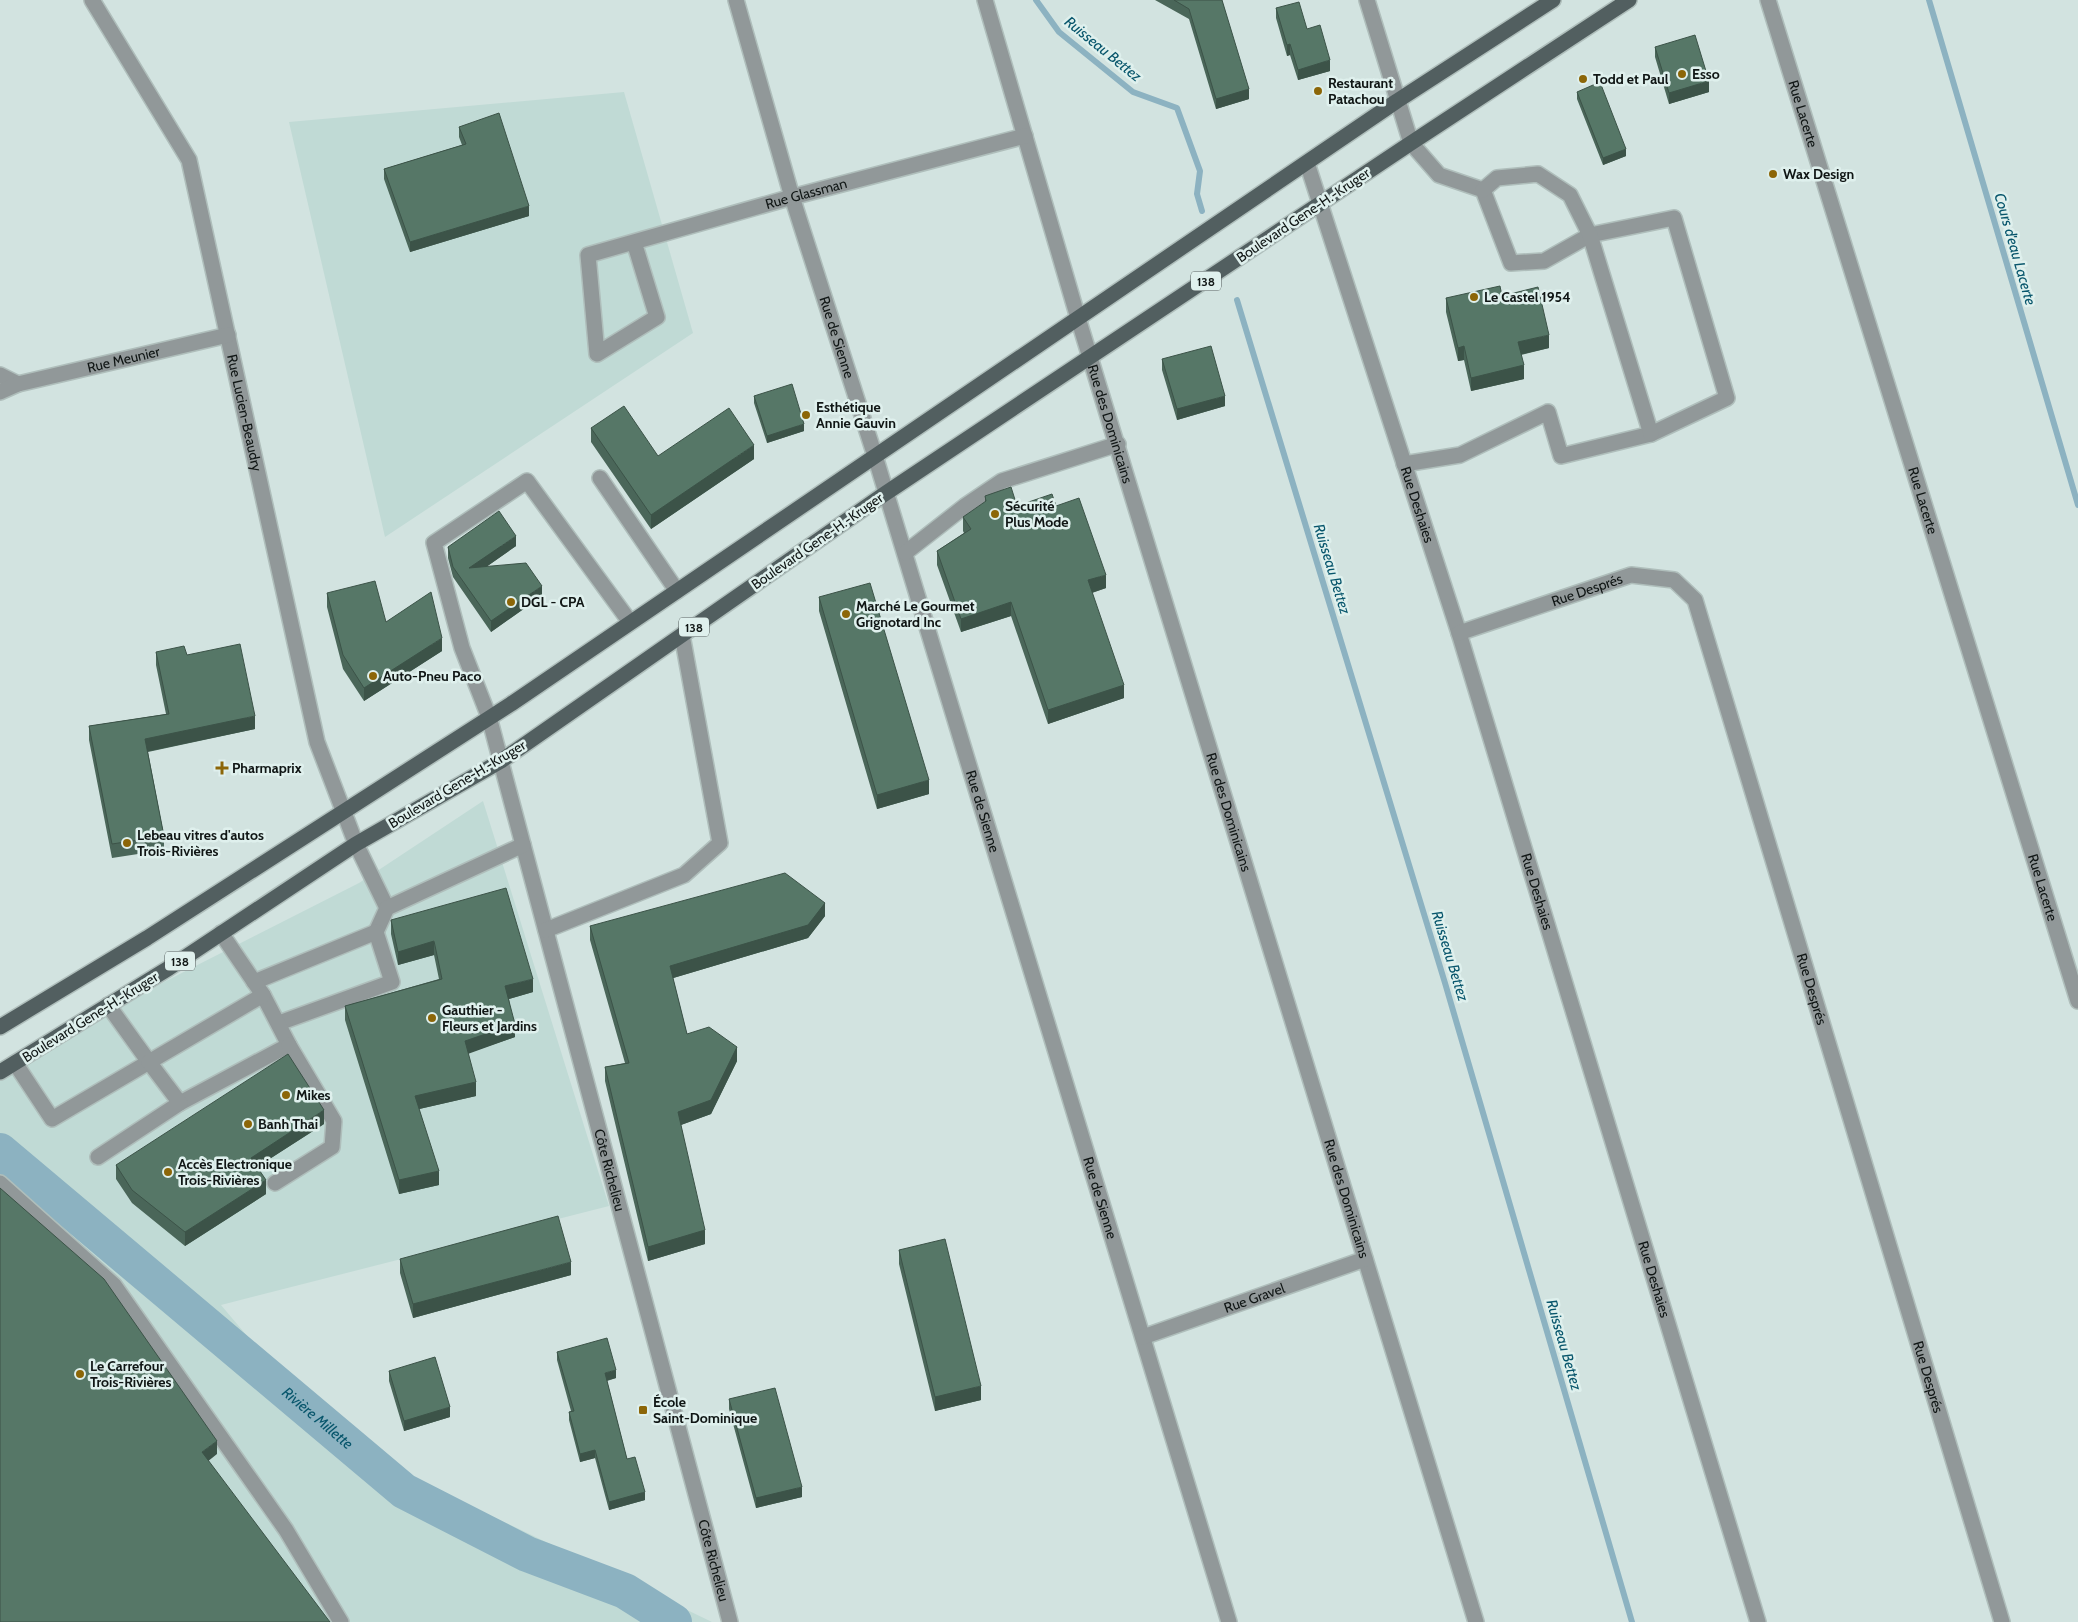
<svg xmlns="http://www.w3.org/2000/svg" width="2078" height="1622" font-family="Cabin,sans-serif">
<style>
.built{fill:#c0dad5}
.lines{fill:none;stroke-linecap:round;stroke-linejoin:round}
.stream{stroke:#8cb2c1;stroke-width:6}
.river{stroke:#8cb2c1;stroke-width:36}
.minor-casing{stroke:#afbebb;stroke-width:18}
.major-casing{stroke:#afbebb;stroke-width:18}
.minor{stroke:#919899;stroke-width:15}
.major{stroke:#525f60;stroke-width:15}
.wall{fill:#4a6659}
.shaded-wall{fill:#3c5348}
.building{fill:#567767;stroke:#3c5348}
.poi-dot{fill:#8c6608;stroke:#dff0ed;stroke-width:2}
.labels{text-anchor:middle;dominant-baseline:central;stroke-width:5;stroke-linejoin:round;paint-order:stroke}
.shield{fill:#dff0ed;stroke:#4e5756;stroke-width:1}
.shield-label{font-size:12px;font-weight:bold;fill:#101615}
.poi-label{font-size:14px;font-weight:bold;fill:#101615;stroke:#dff0ed;text-anchor:start}
.street-label{font-size:14px;fill:#101615;stroke:#dff0ed}
.water-label{font-size:15px;font-style:italic;fill:#08566c;stroke:#dff0ed}
</style>
<rect width="100%" height="100%" fill="#d2e3e0"/>
<path class="built" d="M624,92l69,241 -308,204 -96,-415z
M483,801l126,405 -388,99 119,141 177,82 195,94h-712v-545l164,-95 195,-99z"/>
<g class="lines">
<path class="stream" d="M1036,0l23,32 74,60 44,16 23,63 -3,23 5,17
M1929,0l149,505
M1237,300l208,683 187,639"/>
<path class="river" id="s1" d="M0,1151l404,340 123,63 98,37 49,31"/>
<g class="minor-casing">
<g id="minor">
<path id="s2" d="M92,0l97,160 128,582 39,102 31,64"/>
<path id="s3" d="M736,0l56,197 83,259 354,1166"/>
<path id="s4" d="M985,0l93,318 398,1304"/>
<path d="M1367,0l44,143 28,32 44,15 28,73 33,-2 46,-26 84,-17 53,180 -76,36 -90,22 -13,-44 -88,43 -56,9"/>
<path id="s5" d="M1768,0l310,1001"/>
<path id="s6" d="M1307,163l152,470 299,989"/>
<path d="M1483,190l14,-12 41,-4 32,21 20,40 61,199"/>
<path id="s7" d="M634,242l23,75 -60,37 -9,-99 204,-58 233,-61"/>
<path d="M0,375l18,9"/>
<path id="s8" d="M0,392l18,-8 210,-49"/>
<path d="M600,478l77,113"/>
<path d="M905,553l60,-47 37,-25 116,-37"/>
<path id="s9" d="M630,622l-103,-141 -93,62 28,105 27,69 241,905"/>
<path id="s10" d="M1459,633l172,-58 43,5 21,20 307,1022"/>
<path d="M546,930l138,-55 36,-32 -38,-208"/>
<path d="M376,932l11,-24 136,-63"/>
<path d="M254,982l122,-50 16,50 -113,41"/>
<path d="M15,1063l37,56 97,-57 -41,-57"/>
<path d="M180,1103l109,-58 -26,-50 -42,-62"/>
<path d="M98,1157l82,-54 -31,-41 114,-67"/>
<path d="M0,1183l114,102 172,245 55,92"/>
<path d="M275,1183l57,-36 2,-26 -45,-76"/>
<path id="s11" d="M1143,1337l222,-78"/>
</g>
</g>
<g class="major-casing">
<path id="major" d="M0,1027l147,-89 364,-234 886,-603 156,-101
M0,1072l169,-104 187,-124 145,-83 385,-268 525,-350 218,-143"/>
</g>
<use href="#minor" class="minor"/>
<use href="#major" class="major"/>
</g>
<path class="wall" d="M1155,0h67l27,99 -33,10 -27,-90z
M1276,8l31,21 23,42 -32,9 -8,-25 -3,1 -11,-38z
M1655,47l54,45 -40,12 -14,-47z
M1577,92l49,64 -23,9 -26,-66z
M459,127l70,89 -119,36 -26,-73v-10l78,-24 -3,-8z
M1502,296l47,52 -28,7 3,24 -53,12 -7,-31 -6,1 -12,-49v-14z
M1162,359l63,47 -48,14 -15,-50z
M754,396l50,35 -37,12 -13,-40z
M591,428l67,28 96,3 -103,70 -60,-87z
M985,496l32,10h39l50,82 -14,5 32,105 -76,26 -37,-108 -50,16 -24,-67v-14l27,-18 -1,-2v-14l22,-14z
M516,546l-30,21 56,29 -51,36 -38,-55 -5,-19v-11z
M327,593l59,29 56,29 -78,50 -21,-32 -16,-62z
M819,597l110,197 -52,15 -58,-198z
M156,652l31,3 68,74 -107,23 16,84v14l-52,8 -23,-118v-14l77,-12 -10,-49z
M825,916l-17,22 -135,40 14,56 50,27 -26,53 -30,11 24,119 -57,17 -43,-180v-14l20,-4 -35,-123v-14z
M391,920l142,72 -24,7 6,38 -47,16 8,43 -57,13 20,76 -40,9 -54,-174v-14l94,-27 -5,-24 -36,10 -7,-31z
M324,1124l-67,43 9,27 -81,52 -53,-43 -16,-24v-14z
M899,1250l82,150 -46,11 -36,-147z
M400,1259l171,16 -158,43 -13,-45z
M557,1352l59,26 -9,3 20,78 18,41 -36,10 -14,-52 -15,4 -11,-42v-8l2,-1 -14,-51z
M389,1371l61,46 -46,14 -15,-50z
M729,1399l73,98 -46,11 -27,-99z"/>
<path class="shaded-wall" d="M1290,44v11l-3,1v-11z
M1330,60v11l-32,9v-10z
M1709,81v11l-40,12v-11z
M1249,89v10l-33,10v-10z
M1626,149v7l-23,9v-7z
M529,206v10l-119,36v-10z
M1549,335v13l-31,7v-13z
M1464,346v14l-6,1v-13z
M1524,365v14l-53,12v-13z
M1225,396v10l-48,14v-11z
M804,424v7l-37,12v-7z
M754,445v14l-103,70v-14z
M516,536v10l-47,33v-11z
M1106,575v13l-18,6v-14z
M542,586v10l-51,36v-11z
M1011,602v14l-50,16v-13z
M442,638v13l-78,50v-13z
M1124,685v13l-76,26v-14z
M255,716v13l-110,23v-13z
M929,780v14l-52,15v-14z
M825,903v13l-17,22 -138,41v-13z
M434,941v14l-36,10v-13z
M533,979v13l-28,8v-14z
M515,1024v13l-50,18v-14z
M737,1047v14l-26,53 -33,12v-14z
M476,1082v14l-61,14v-14z
M324,1110v14l-73,47v-13z
M439,1171v14l-40,9v-14z
M266,1180v14l-81,52v-14z
M705,1230v14l-57,17v-14z
M571,1262v13l-158,43v-14z
M616,1370v8l-11,3v-8z
M981,1386v14l-46,11v-14z
M450,1407v10l-46,14v-10z
M217,1441v13l-15,12v-14z
M595,1450v8l-15,4v-8z
M802,1487v10l-46,11v-10z
M645,1492v8l-36,10v-8z"/>
<path class="building" d="M1174,0h48l27,89 -33,10 -27,-90z
M1299,2l8,27 13,-4 10,35 -32,10 -8,-26 -3,1 -11,-37z
M1695,35l14,46 -40,12 -14,-46z
M1600,82l26,67 -23,9 -26,-66z
M499,113l30,93 -119,36 -26,-73 82,-25 -7,-17z
M1500,286l2,10 36,-9 11,48 -31,7 6,23 -53,13 -7,-32 -6,2 -12,-50z
M1211,346l14,50 -48,13 -15,-50z
M792,384l12,40 -37,12 -13,-40z
M624,406l34,50 71,-48 25,37 -103,70 -60,-87z
M1011,487l6,19 35,-12 4,12 23,-8 27,77 -18,5 36,105 -76,25 -37,-108 -50,17 -24,-68 34,-22 -8,-12 23,-16 -1,-5z
M499,511l17,25 -47,32 57,-5 16,23 -51,35 -38,-54 -5,-20z
M375,581l11,41 45,-30 11,46 -78,50 -21,-33 -16,-62z
M870,583l59,197 -52,15 -58,-198z
M240,644l15,72 -110,23 19,97 -52,8 -23,-118 80,-12 -13,-62 28,-6 3,9z
M785,873l40,30 -17,22 -138,41 17,68 22,-7 28,20 -26,53 -33,12 27,118 -57,17 -43,-180 24,-4 -39,-137z
M506,888l27,91 -28,7 10,38 -50,17 11,41 -61,14 24,75 -40,9 -54,-174 97,-27 -8,-38 -36,11 -7,-32z
M288,1054l36,56 -73,48 15,22 -81,52 -53,-42 -16,-25z
M0,1188l104,91 113,162 -15,11 128,170h-330z
M558,1216l13,46 -158,42 -13,-45z
M945,1239l36,147 -46,11 -36,-147z
M607,1338l9,32 -11,3 22,86 8,-2 10,35 -36,10 -14,-52 -15,4 -11,-42 5,-1 -17,-59z
M435,1357l15,50 -46,14 -15,-50z
M775,1388l27,99 -46,11 -27,-99z"/>
<g class="poi-dot">
<circle cx="1682" cy="74" r="5"/>
<circle cx="1583" cy="79" r="5"/>
<circle cx="1318" cy="91" r="5"/>
<circle cx="1773" cy="174" r="5"/>
<circle cx="1474" cy="297" r="5"/>
<circle cx="806" cy="415" r="5"/>
<circle cx="995" cy="514" r="5"/>
<circle cx="511" cy="602" r="5"/>
<circle cx="846" cy="614" r="5"/>
<circle cx="373" cy="676" r="5"/>
<path d="M219.5 760.5h5v5h5v5h-5v5h-5v-5h-5v-5h5z"/>
<circle cx="127" cy="843" r="5"/>
<circle cx="432" cy="1018" r="5"/>
<circle cx="286" cy="1095" r="5"/>
<circle cx="248" cy="1124" r="5"/>
<circle cx="168" cy="1172" r="5"/>
<circle cx="80" cy="1374" r="5"/>
<rect x="638" y="1405" width="10" height="10" rx="2.5"/>
</g>
<g class="labels">
<g class="shield">
<rect x="1191" y="271.5" width="30" height="19" rx="4"/>
<rect x="679" y="617.5" width="30" height="19" rx="4"/>
<rect x="165" y="951.5" width="30" height="19" rx="4"/>
</g>
<g class="shield-label">
<text x="1206" y="281">138</text>
<text x="694" y="627">138</text>
<text x="180" y="961">138</text>
</g>
<g class="poi-label">
<text x="1692" y="74">Esso</text>
<text x="1593" y="79">Todd et Paul</text>
<text x="1328" y="83">Restaurant<tspan x="1328" dy="16">Patachou</tspan></text>
<text x="1783" y="174">Wax Design</text>
<text x="1484" y="297">Le Castel 1954</text>
<text x="816" y="407">Esthétique<tspan x="816" dy="16">Annie Gauvin</tspan></text>
<text x="1005" y="506">Sécurité<tspan x="1005" dy="16">Plus Mode</tspan></text>
<text x="521" y="602">DGL - CPA</text>
<text x="856" y="606">Marché Le Gourmet<tspan x="856" dy="16">Grignotard Inc</tspan></text>
<text x="383" y="676">Auto-Pneu Paco</text>
<text x="232" y="768">Pharmaprix</text>
<text x="137" y="835">Lebeau vitres d'autos<tspan x="137" dy="16">Trois-Rivières</tspan></text>
<text x="442" y="1010">Gauthier -<tspan x="442" dy="16">Fleurs et Jardins</tspan></text>
<text x="296" y="1095">Mikes</text>
<text x="258" y="1124">Banh Thai</text>
<text x="178" y="1164">Accès Electronique<tspan x="178" dy="16">Trois-Rivières</tspan></text>
<text x="90" y="1366">Le Carrefour<tspan x="90" dy="16">Trois-Rivières</tspan></text>
<text x="653" y="1402">École<tspan x="653" dy="16">Saint-Dominique</tspan></text>
</g>
<g class="street-label">
<text stroke="none"><textPath href="#s5" startOffset="119">Rue Lacerte</textPath></text>
<text stroke="none"><textPath href="#s7" startOffset="475">Rue Glassman</textPath></text>
<text transform="translate(1303 215) rotate(-34)">Boulevard Gene-H.-Kruger</text>
<text stroke="none"><textPath href="#s3" startOffset="352">Rue de Sienne</textPath></text>
<text stroke="none"><textPath href="#s8" startOffset="128">Rue Meunier</textPath></text>
<text stroke="none"><textPath href="#s2" startOffset="446">Rue Lucien-Beaudry</textPath></text>
<text stroke="none"><textPath href="#s4" startOffset="442">Rue des Dominicains</textPath></text>
<text stroke="none"><textPath href="#s5" startOffset="524">Rue Lacerte</textPath></text>
<text stroke="none"><textPath href="#s6" startOffset="359">Rue Deshaies</textPath></text>
<text transform="translate(817 541) rotate(-35)">Boulevard Gene-H.-Kruger</text>
<text stroke="none"><textPath href="#s10" startOffset="135">Rue Després</textPath></text>
<text transform="translate(457 784) rotate(-31)">Boulevard Gene-H.-Kruger</text>
<text stroke="none"><textPath href="#s3" startOffset="848">Rue de Sienne</textPath></text>
<text stroke="none"><textPath href="#s4" startOffset="848">Rue des Dominicains</textPath></text>
<text stroke="none"><textPath href="#s5" startOffset="929">Rue Lacerte</textPath></text>
<text stroke="none"><textPath href="#s6" startOffset="764">Rue Deshaies</textPath></text>
<text stroke="none"><textPath href="#s10" startOffset="660">Rue Després</textPath></text>
<text transform="translate(90 1017) rotate(-32)">Boulevard Gene-H.-Kruger</text>
<text stroke="none"><textPath href="#s9" startOffset="938">Côte Richelieu</textPath></text>
<text stroke="none"><textPath href="#s3" startOffset="1252">Rue de Sienne</textPath></text>
<text stroke="none"><textPath href="#s4" startOffset="1252">Rue des Dominicains</textPath></text>
<text stroke="none"><textPath href="#s6" startOffset="1169">Rue Deshaies</textPath></text>
<text stroke="none"><textPath href="#s11" startOffset="118">Rue Gravel</textPath></text>
<text stroke="none"><textPath href="#s10" startOffset="1065">Rue Després</textPath></text>
<text stroke="none"><textPath href="#s9" startOffset="1342">Côte Richelieu</textPath></text>
</g>
<g class="water-label">
<text transform="translate(1103 49) rotate(39)">Ruisseau Bettez</text>
<text transform="translate(2015 249) rotate(74)">Cours d'eau Lacerte</text>
<text transform="translate(1332 569) rotate(73)">Ruisseau Bettez</text>
<text transform="translate(1450 956) rotate(73)">Ruisseau Bettez</text>
<text transform="translate(1564 1345) rotate(74)">Ruisseau Bettez</text>
<text stroke="none"><textPath href="#s1" startOffset="415">Rivière Millette</textPath></text>
</g>
</g>
</svg>
